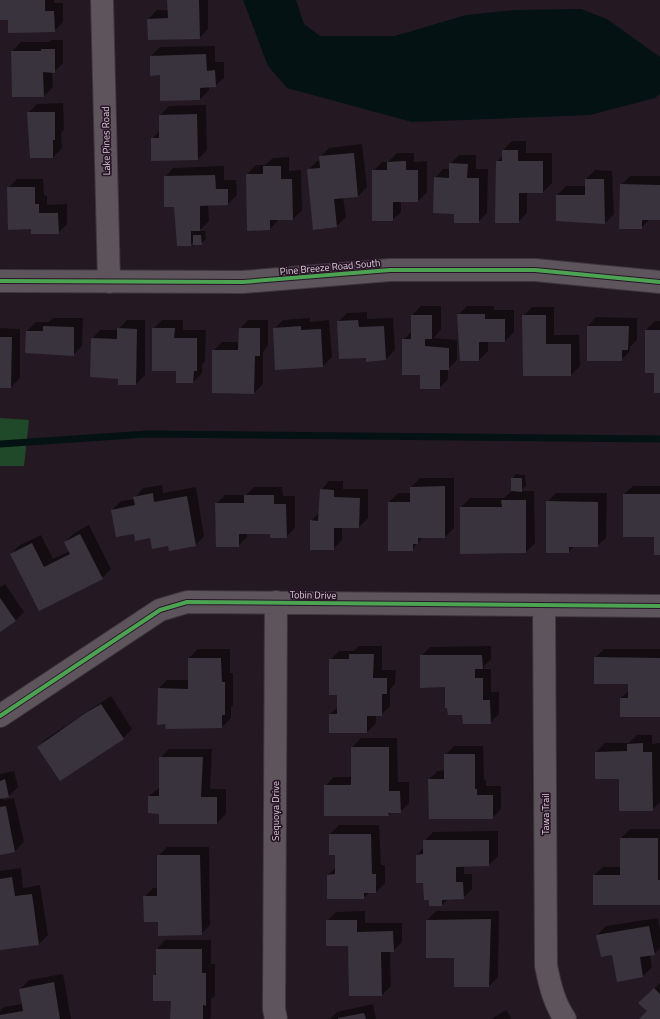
<svg xmlns="http://www.w3.org/2000/svg" width="660" height="1019" font-family="'Titillium Web',sans-serif">
<style>
.green{fill:#1f4928}
.water{fill:#041214}
.shadow{fill:#0007}
.lines{fill:none;stroke-linecap:round;stroke-linejoin:round}
.stream{stroke:#041214;stroke-width:7}
.building{fill:#38333d}
.minor-casing{stroke:#3e353d;stroke-width:24}
.minor{stroke:#5d545c;stroke-width:22}
.cycleway-casing{stroke:#281527;stroke-width:6}
.cycleway{stroke:#4ca352;stroke-width:4}
.labels{text-anchor:middle;dominant-baseline:central;stroke-width:3.5;stroke-linejoin:round;paint-order:stroke}
.street-label{font-size:10px;fill:#dcceda;stroke:#281527}
</style>
<rect width="100%" height="100%" fill="#241923"/>
<path class="green" d="M0,418l29,2 -5,46h-24z"/>
<path class="water" d="M243,0h53l8,24 16,12h75l71,-21 50,-5 65,-1 26,10 53,38v37l-5,4 -65,17 -178,7 -125,-34 -19,-22z"/>
<path class="shadow" d="M1,0h53v3h9v19l-9,9 -45,-12h-9z
M168,0h40v29l-9,9 -51,-19 9,-9h11z
M51,40h12v23l-9,9h-2l1,15 -9,9 -32,-45 9,-9h28z
M215,46v16h9v16l-9,8 -6,1v3l-9,9 -39,-25 -10,-18 9,-9z
M63,103l1,27 -3,3 1,15 -9,9 -22,-17h-2l-1,-27 9,-9z
M206,105l1,45 -9,9 -46,-20 8,-9v-15l9,-9z
M512,141h14v12h26v30l-9,9h-16v21l-9,9 -21,-60 6,-7v-5z
M362,144l5,43 -9,9 -15,1 3,20 -9,9 -29,-56 9,-9h3v-4l9,-9z
M397,153h17v9l13,-1v31l-9,9h-17v11l-9,8 -19,-49 9,-9h6z
M459,155h17v14h12l-1,44 -9,9 -23,-9 -20,-35 8,-9h7v-5z
M289,157v14l12,-1 1,40 -9,9h-14l-9,10 -22,1 -1,-56 9,-9h9l8,-7z
M224,166v14h12l1,15 -9,9 -20,1 1,16 -10,10h6l1,8 -5,5 -7,-3 -4,4 -25,-68 8,-9z
M595,170l17,1 2,43 -9,9 -48,-28 9,-9h20v-7z
M630,176h30v43h-10l-9,9 -20,-43z
M17,179h26l1,16 3,1v9l20,-1v20l-9,9 -26,-5 -24,-40z
M421,306h20v23l-7,9 23,2v20l-9,9v10l-9,9 -18,-14 -18,-34 9,-9v-16z
M467,306h27v4h20v22l-9,9h-17v10l-9,9 -21,-45z
M532,307h22v28h25l1,31 -9,9 -48,-59z
M367,312v7l26,-1 2,32 -9,9 -19,-3 -29,-34 9,-9z
M596,317l41,1v22l-7,7v4l-9,9 -33,-34z
M53,318h30l-1,28 -9,9 -46,-24 9,-9h12z
M310,318v4l19,-2 3,37 -9,9 -49,-37 9,-9z
M127,320h18v55l-9,9 -17,-6 -27,-39 8,-9h18z
M162,320h21v10h23l-1,31 -3,4v8l-9,9 -16,-12 -24,-41z
M248,320h20v26l-5,6v32l-9,9 -41,-42 9,-9h17l1,-13z
M655,321h5v71l-14,-62z
M0,328l20,1v49l-9,9h-11z
M516,474l9,1 1,11 -6,5h14l1,52 -9,9 -65,-45 9,-9h34l8,-7v-12z
M420,478h34v50l-9,9h-22l-11,13 -23,-48 9,-9h13v-6z
M329,481h14v8h25v29l-9,9h-17v13l-9,9 -22,-28 8,-8 2,-23z
M162,485l1,8 33,-6 8,49 -8,9h-27l-18,-8 -16,-4 -23,-23 9,-9 13,-2 9,-11z
M633,486h27v68l-5,-18 -31,-42z
M254,487h28l1,9h12v32l-9,9 -15,-5 -24,1v4l-9,9 -22,-42 9,-9h21z
M556,493h51l-1,45 -9,8h-23l-5,6 -22,-50z
M89,525l22,44 -9,9 -63,32 -28,-56 9,-9 21,-10 12,24 17,-8 -5,-9 9,-9z
M5,584l19,28 -9,9 -15,9v-43z
M359,646h23v24h14l-1,14 -5,5v17l-9,9h-5v8l-9,9 -37,-18 8,-7v-13l-8,-34 9,-9h15z
M491,646v13l-7,7v3h7v23h8v22l-9,9 -27,-9 -17,-28 -25,-30 9,-9z
M198,649h32v24h3v32l-2,2v11l-9,9 -55,1 -9,-39 9,-9h22v-22z
M604,649h56v67l-39,-18 8,-8v-7l-34,-25z
M111,696l21,33 -9,9 -63,42 -22,-33 9,-9z
M637,735h15v9l8,-1v59l-8,8 -56,-58 9,-9h24z
M361,738h36l1,44h11v21l-9,9h-8l-4,3 -63,-29 9,-9h18v-30z
M454,746h29l1,34h2v6h15v23l-9,9 -63,-39 9,-8 7,-1v-15z
M169,749h43l-2,40h16v25l-9,9 -57,-10 -11,-17 11,-9v-29z
M14,771l4,16 -9,9 -6,2v2l11,-2 10,44 -9,9 -15,3v-80z
M339,825h40l2,40h4v18l-9,9h-6l-7,6 -35,-23 8,-8v-13l-6,-20z
M630,829h30v75l-66,-29 9,-8h18v-29z
M498,831v25l-9,9 -25,1v8h8v15l-9,9 -15,1 -6,6 -12,-6 -13,-44 7,-8v-6l9,-9z
M167,847h42l1,78 -9,9 -42,-13 -15,-24 9,-9h5v-32z
M21,868l2,20 17,-3 8,50 -9,9 -39,5v-78z
M365,911v12h37v19l-9,9h-3l1,35 -9,9 -33,-50 -22,-24 9,-9z
M436,911h63l-1,66 -9,9 -34,-29 -28,-37z
M658,918l2,12v18l-6,6 -4,1 2,12 -9,9 -25,5 -5,-27 -16,-19 9,-9z
M165,940h46v24h4v32l-4,3v18l-2,2h-38l1,-19 -18,-25 3,-3v-23z
M63,974l8,45h-71v-8l4,-4 18,-3 -2,-15 9,-9z
M660,983v36h-20l8,-8 -8,-8z
M373,1004l3,15h-46l7,-7z
M506,1010l6,9h-21z"/>
<g class="lines">
<path class="stream" d="M0,444l147,-10 513,5"/>
</g>
<path class="building" d="M0,0h45v11h9l1,21 -47,1v-13h-8z
M167,0h32l1,39 -52,1 -1,-21 21,-1z
M41,49h14v24l-12,-1 1,25h-32l-1,-46h30z
M206,54l1,17 8,-1 1,17 -16,1v12l-40,1v-26l-10,1v-20z
M27,112h28v28h-2v18h-23z
M197,114l1,46 -47,1v-23h8v-23z
M502,150h16v11h25v32h-24v30h-24l1,-62h6z
M354,153l4,44 -24,2 3,28 -24,3 -6,-61 13,-1 -1,-12z
M406,161v9h12v32h-25v19h-21v-51h15v-8z
M449,163l19,1 -1,14h12v45h-25v-9l-21,-1 1,-36 15,1z
M263,166h18v13h11l1,41h-23v10l-23,1 -1,-57h17z
M215,175l1,14h12v16l-28,1v25h-9v15h-14l-3,-39h-10v-31z
M585,179h19l1,45 -49,-3v-26h29z
M620,184l40,1v35h-18v9h-23z
M7,187h28v17h4v9h19l1,21h-28v-5l-23,1z
M193,235h8l1,10h-9z
M457,314h28v5h20v23h-26v19h-19z
M411,315h21v24h-7v7l24,2v22h-9v19h-20v-14h-18v-36h9z
M522,315h24v29h25v32h-48z
M358,320l1,7 25,-1 2,34 -20,2v-4l-27,1 -2,-38z
M43,326l31,1v29l-49,-3 1,-22h17z
M301,326v4l20,-1 2,38 -48,3 -2,-42z
M587,326h42l-1,24h-6v11h-35z
M117,328l20,1 -1,56h-18v-6l-28,-2 1,-39 26,1z
M152,328h23l-1,10h23v33h-3l-1,12h-17v-12h-24z
M239,328h21v28h-5l-1,38 -42,-1v-43h26z
M645,330h15v63h-6v-20h-9z
M0,337h12l-1,51h-11z
M511,478h11v14l-11,-1z
M445,486v52h-27v6h-5v7h-25v-49h22v-15z
M320,489l14,1v7l26,1 -1,30h-25v22h-24v-30l8,1z
M153,493l1,9 33,-6 9,50 -27,5 -1,-5 -16,3 -2,-11 -15,3 -1,-7 -18,3 -5,-27 24,-5 -2,-8z
M623,494h37v61h-6v-18h-31z
M244,495h30v9h12l1,34h-17v-4h-31v13h-23l-1,-44h29z
M501,500h25v53l-66,1v-47h42z
M546,501l52,1v45h-29v6h-23z
M80,534l23,45 -64,32 -29,-57 22,-11 12,24 26,-13 -6,-12z
M0,598l16,23 -16,11z
M349,654h25l-1,24h14v16h-5v22h-15v17h-38v-19h8v-19h-8v-36h20z
M420,655h62l1,14h-8v9h8v22h7l1,24h-28l-1,-9h-14l-1,-7h-2v-21l-25,1z
M594,657l66,1v59h-40v-19h8v-14h-34z
M188,658h33l1,24h3v33h-3v13l-56,1 -1,-5 -8,1 1,-37 30,1z
M101,704l23,35 -64,42 -23,-34 47,-33z
M643,743v9h9l1,59h-34v-32h-24v-27l32,-1v-7z
M351,747h38v44h11l1,22h-13l1,3h-65v-31h27z
M444,754h31v35h2v6h16v24h-64l-1,-40h16z
M159,757h44l-2,40h16v27h-58v-10l-11,-1v-17h11z
M5,779l4,18 -9,2v-18z
M6,806l9,46 -15,3v-48z
M329,834h42l1,40h4v19h-12v6h-37v-24l8,-1v-19h-6z
M620,838h38v42h2v25h-67v-30h27z
M423,840h66v26l-33,1v15h7l1,17 -22,1v6h-13v-6h-5l-1,-17h-7v-28l7,-1z
M157,855h43l2,80 -44,1v-14h-14l-1,-26h14z
M12,877l3,19 17,-2 7,51 -39,5v-71z
M491,919l-2,68h-35v-29h-28v-38z
M326,920h31v12l36,-1 1,21h-13l1,44h-33l-1,-50h-22z
M649,926l6,29 -15,2 3,20 -26,5 -5,-27 -11,2 -5,-22z
M156,949h46v24h4v33l-3,-1v14h-33l1,-18h-18v-26h3z
M54,982l6,37h-60v-4l23,-4 -4,-22z
M654,988l6,6v25h-21l8,-8 -9,-8z
M364,1013l2,6h-28v-1z"/>
<g class="lines">
<g class="minor-casing">
<path id="minor" d="M102,0l7,282
M0,281l243,1 147,-12h145l125,12
M544,605l2,361c4,19 8,37 19,53
M0,716l160,-106 27,-8 473,4
M276,1019l-2,-10 2,-407"/>
</g>
<use href="#minor" class="minor"/>
<g class="cycleway-casing">
<path id="cycleway" d="M0,281l243,1 147,-12h145l125,12
M0,716l160,-106 27,-8 473,4"/>
</g>
<use href="#cycleway" class="cycleway"/>
</g>
<g class="labels">
<g class="street-label">
<text transform="translate(106 141) rotate(-91)">Lake Pines Road</text>
<text transform="translate(330 267) rotate(-5)">Pine Breeze Road South</text>
<text transform="translate(313 595) rotate(1)">Tobin Drive</text>
<text transform="translate(275 811) rotate(-90)">Sequoya Drive</text>
<text transform="translate(545 814) rotate(-90)">Tawa Trail</text>
</g>
</g>
</svg>
